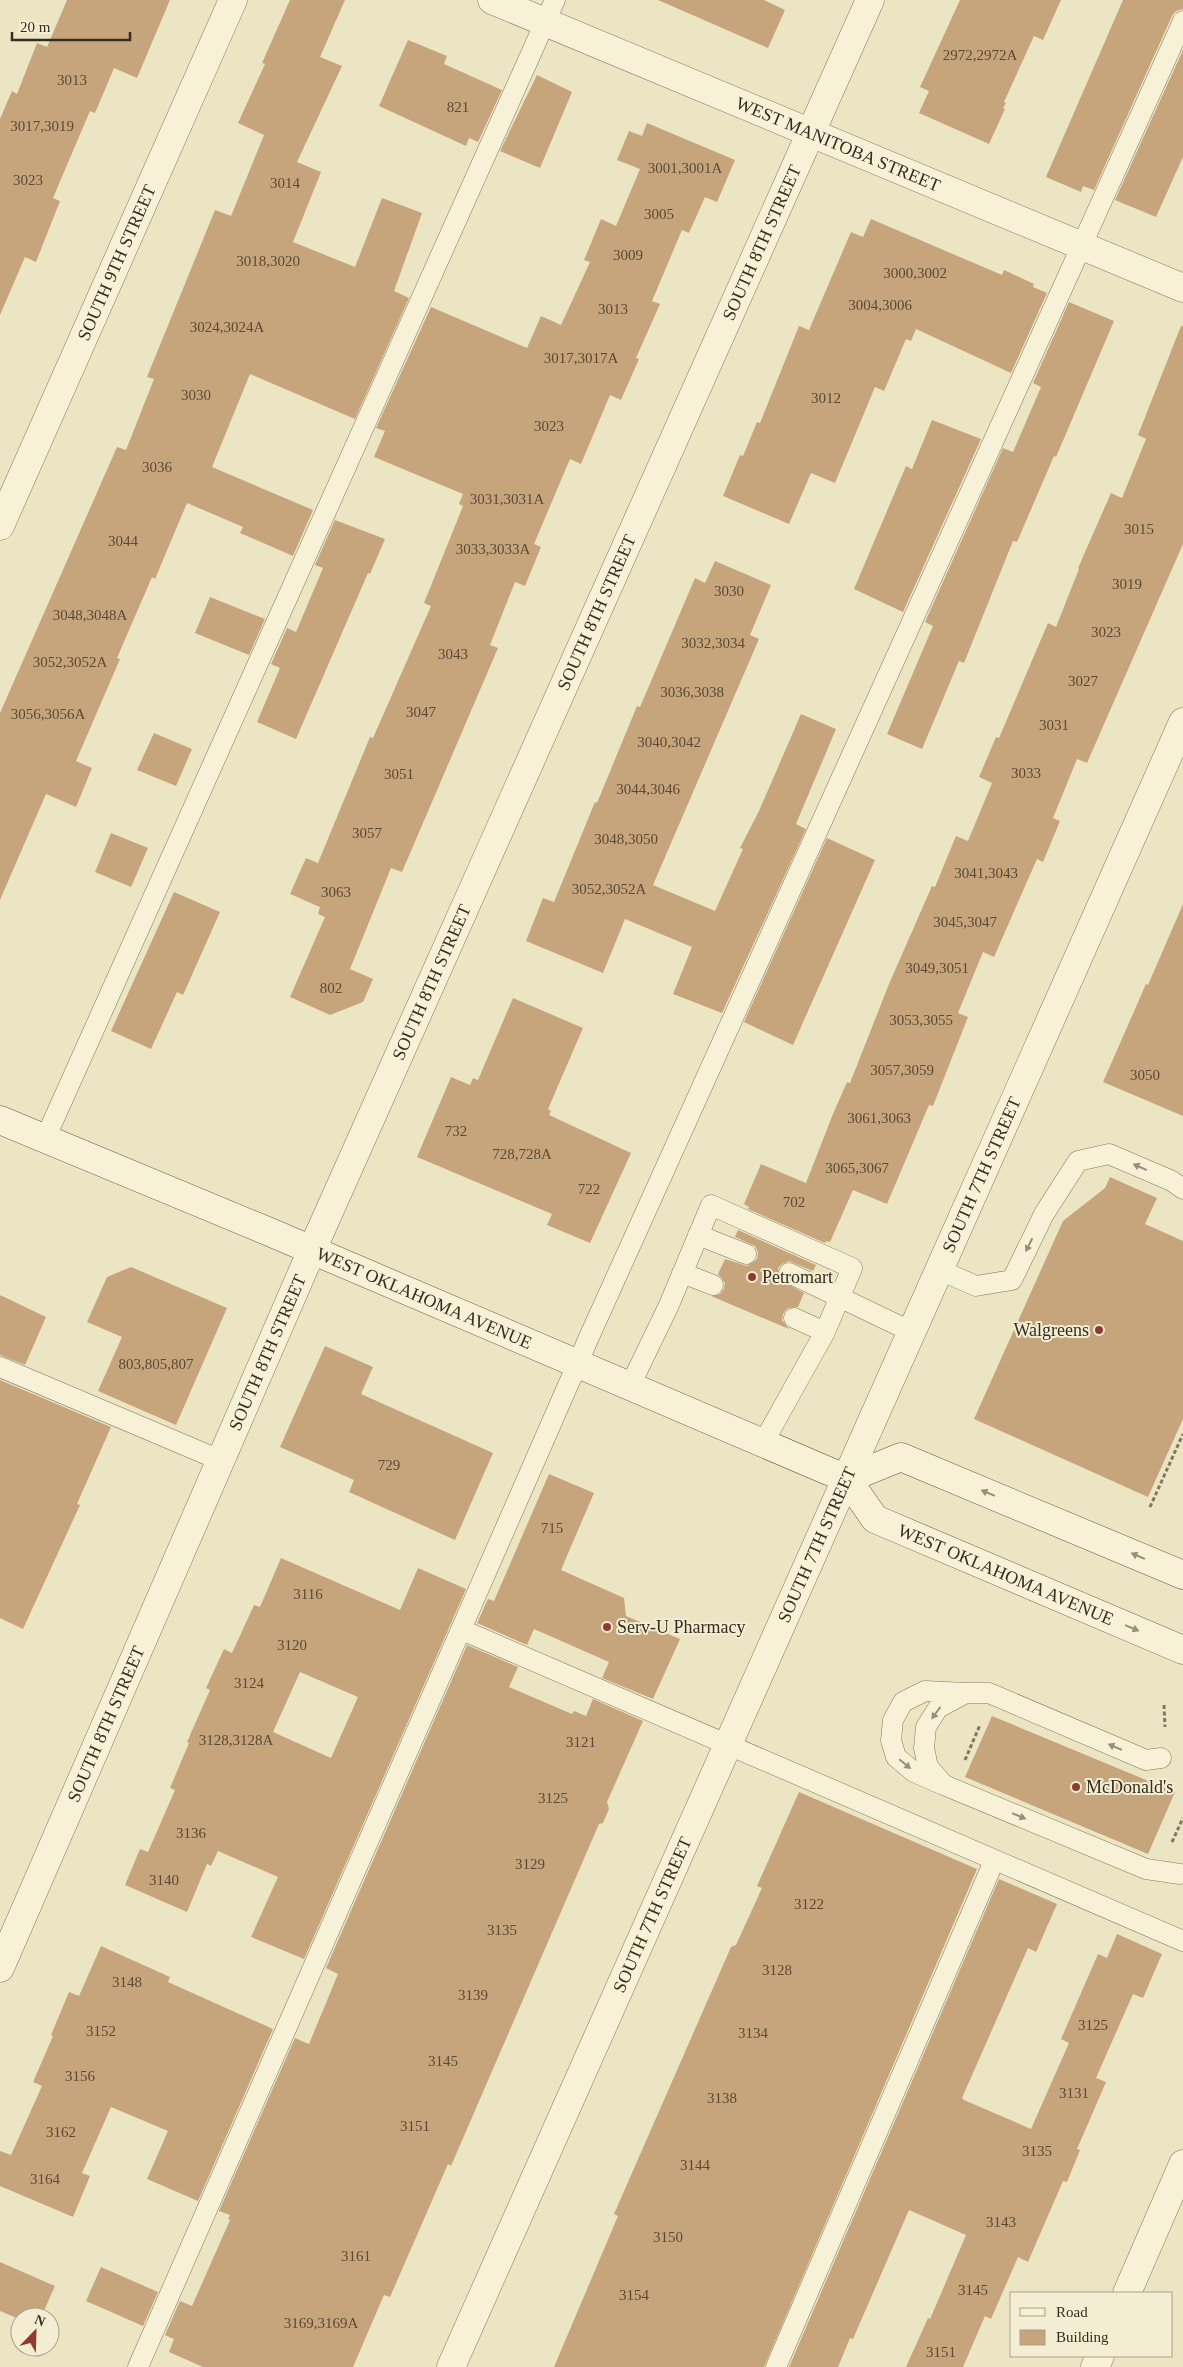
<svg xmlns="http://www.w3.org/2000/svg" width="1183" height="2367" font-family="'Times New Roman',serif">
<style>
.building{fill:#c7a57c;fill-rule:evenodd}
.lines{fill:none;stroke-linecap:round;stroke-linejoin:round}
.service-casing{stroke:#84775c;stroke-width:21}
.minor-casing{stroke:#84775c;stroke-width:29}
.tertiary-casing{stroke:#84775c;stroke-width:29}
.secondary-casing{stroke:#66583f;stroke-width:29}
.path{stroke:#84775c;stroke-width:3;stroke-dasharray:4 2.5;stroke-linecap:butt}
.service{stroke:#f6f1d7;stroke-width:20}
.minor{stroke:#f6f1d7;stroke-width:28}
.tertiary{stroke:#f6f1d7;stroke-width:28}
.secondary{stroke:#f6f1d7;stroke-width:28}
.oneway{fill:#968f7b}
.poi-dot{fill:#903b2f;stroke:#f3eed3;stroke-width:2}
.labels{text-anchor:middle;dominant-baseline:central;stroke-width:4;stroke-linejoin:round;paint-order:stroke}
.number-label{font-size:15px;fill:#5a4b36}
.street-label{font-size:18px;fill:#352d1f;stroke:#f3eed3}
.poi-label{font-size:18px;fill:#352d1f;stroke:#f3eed3;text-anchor:start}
</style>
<rect width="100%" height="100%" fill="#ebe5c4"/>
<path class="building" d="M67,0h103l-33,78 -23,-10 -19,45 -5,-2 -37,87 7,3 -24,61 -11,-5 -25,58v-196l12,-28 5,3 20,-51 10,4z
M290,0h55l-25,57 22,9 -45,96 24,10 -28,70 62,25 27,-69 40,15 -28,78 15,7 -54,121 -105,-45 -38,93 101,43 -20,46 -53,-23 3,-6 -56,-24 -32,76 -3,-2 -35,81 3,1 -44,102 16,7 -16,39 -30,-13 -46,106v-187l117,-266 9,3 28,-71 -7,-2 68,-167 16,6 33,-81 -26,-12 27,-59 -3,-1z
M658,0h106l21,10 -17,38z
M960,0h101l-18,40 -9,-4 -30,66 2,1 -3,5 2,1 -16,35 -70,-31 10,-22 -9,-4z
M1123,0h60v9l-7,2 -4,5 -78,174 -11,-4 -2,6 -35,-15z
M408,40l39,16 -3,8 58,26 -24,52 -9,-4 -3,8 -87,-40z
M1183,50v107l-27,60 -41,-17z
M537,75l35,17 -32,76 -40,-17z
M647,123l88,37 -18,42 -12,-5 -16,36 -7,-3 -30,71 8,3 -24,54 3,1 -18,41 -11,-5 -29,69 -11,-5 -36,85 7,3 -16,39 -10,-4 -25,63 8,3 -96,224 -11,-4 -41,101 23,10 -10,23 -33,13 -40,-18 35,-80 -7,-3 2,-7 -30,-13 16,-36 12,5 52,-126 3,1 58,-132 -7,-3 39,-97 -4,-2 4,-10 -89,-37 11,-26 -9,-3 55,-121 96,41 14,-32 20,9 29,-63 -6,-2 17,-41 15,7 24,-57 -23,-9 12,-29 13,5z
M871,219l131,56 2,-5 30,14 -1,3 14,6 -36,80 -95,-44 -5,12 -5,-2 -22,52 -9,-4 -40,96 -24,-10 -22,51 -66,-28 17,-41 3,1 14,-34 3,1 39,-97 10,4 42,-98 12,5z
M1069,302l45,19 -58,136 -2,-1 -37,86 -4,-1 -49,122 -5,-2 -37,88 -35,-15 46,-108 -8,-4 78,-174 10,4 28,-65 -8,-4z
M1181,326h2v218l-96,219 -10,-4 -24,59 7,3 -17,41 -6,-3 -43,98 -11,-5 -25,61 10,4 -35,89 -4,-1 -42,99 -34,-14 -23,52 -4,-1 -1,2 -77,-34 1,-2 -5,-3 17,-40 45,19 27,-69 14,-32 3,1 39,-99 43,-98 3,1 21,-51 12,5 24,-58 -13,-6 17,-40 3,1 49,-115 8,4 23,-58 -1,-1 33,-75 11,5 24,-59 -8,-4z
M932,420l49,19 -78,173 -49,-23 52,-123 6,3z
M335,520l50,19 -15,35 -2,-1 -72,166 -39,-17 23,-54 -9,-4 16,-36 9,4 27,-64 -8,-3z
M715,561l56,24 -21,50 9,4 -106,246 62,26 28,-62 -3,-1 19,-37 42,-97 35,15 -40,95 10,5 -84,184 -49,-19 19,-47 -67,-28 -22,54 -77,-32 17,-43 11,4 41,-100 2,1 40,-97 3,1 55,-129 10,5z
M210,597l55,22 -16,36 -54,-22z
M154,733l38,16 -16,37 -39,-16z
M111,833l37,15 -17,39 -36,-15z
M827,838l48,22 -82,185 -49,-23z
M174,892l46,20 -37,83 -6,-3 -26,57 -40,-18z
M1183,904v212l-80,-34 43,-98 2,1z
M513,998l70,30 -35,81 3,2 -2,4 82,38 -41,90 -43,-18 5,-11 -135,-57 34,-80 19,8 3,-7 5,2z
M1110,1177l47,21 -12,26 38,17v178l-35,78 -174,-78 89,-198 42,-33z
M738,1230l78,35 -3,6 -24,-10 -7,3 -4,4 2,12 24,13 -6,14 -10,1 -5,6 -1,6 7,9 -78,-33 9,-2 4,-5 1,-6 -7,-9 7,-15 22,7 10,-7 1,-7 -3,-6 -20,-9z
M131,1267l96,41 -51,117 -78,-34 24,-54 -35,-15 20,-45z
M0,1295l46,22 -21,48 -25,-10z
M325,1346l48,21 -12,27 132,59 -38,87 -106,-48 5,-12 -74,-33z
M0,1380l111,47 -34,77 3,1 -57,124 -23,-11z
M549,1474l45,19 -33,77 63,28 2,18 54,23 -27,60 -51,-21 7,-16 -75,-33 -7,16 -50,-22 11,-24 6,2z
M281,1558l119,52 18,-42 48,21 -162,370 -53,-22 27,-60 -60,-26 -7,15 -4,-2 -20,48 -62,-27 15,-36 8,3 27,-62 -5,-2 19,-45 -2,-1 23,-52 -4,-2 18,-39 8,4 22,-48 6,2zM300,1672l58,25 -27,61 -58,-26z
M467,1645l51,22 -9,20 63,27 2,-3 12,5 7,-17 50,22 -36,81 2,7 -6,14 -4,1 -148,342 -3,-2 -58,133 -6,-2 -31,72h-150l-34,-15 5,-13 -9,-4 15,-34 12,5 38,-86 -2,-1 2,-4 -11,-4 76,-173 14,6 29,-70 -12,-6z
M992,1716l183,76 -27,62 -183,-77z
M799,1792l178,77 -213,498h-210l64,-151 -4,-2 117,-267 5,-2 26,-57 -5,-2z
M999,1879l58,25 -21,48 -8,-4 -66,150 2,2 67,29 38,-86 -8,-4 37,-85 9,4 10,-24 45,20 -19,44 -10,-4 -37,84 10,4 -29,67 3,1 -13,32 -4,-1 -35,81 -10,-5 -27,62 -6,-3 -22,51h-57l22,-49 2,1 36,-84 -57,-25 -56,129 -3,-1 -12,29h-49z
M101,1946l69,31 -2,5 105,47 -75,172 -51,-22 21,-48 -57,-24 -29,66 8,3 -17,41 -73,-31v-35l11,4 31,-69 -9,-4 20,-46 -2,-1 18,-43 10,4z
M0,2262l55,24 -14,31h-27l-14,-6z
M101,2267l57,25 -15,34 -57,-25z"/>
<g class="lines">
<g class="service-casing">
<path id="service" d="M45,1139l510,-1139
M698,1235l48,19
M940,1270l36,16 36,-6 32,-66 34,-53 31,-7 63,27 11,8
M682,1273l31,12
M789,1273l123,59
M794,1318l31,14
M0,1367l222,94
M630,1386l39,-81 42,-100 141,63 -27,64 -62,111
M462,1630l721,311
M1161,1758l-15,2 -157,-67h-23l-28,15 -12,19 -2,21 4,19 16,18 202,84 34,5
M939,1783l-25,-11 -18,-15 -5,-17 2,-20 10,-18 22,-11 41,2
M138,2367l452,-1032 593,-1314
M776,2367l218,-506"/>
</g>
<g class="minor-casing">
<g id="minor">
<path id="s1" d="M492,0l691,288"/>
<path id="s2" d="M0,526l233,-526"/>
<path id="s3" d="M0,1968l312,-718 558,-1250"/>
<path id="s4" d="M451,2367l732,-1645"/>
</g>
</g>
<g class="tertiary-casing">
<path id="tertiary" d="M1127,2293l56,-129
M1095,2367l5,-11"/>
</g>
<g class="secondary-casing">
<g id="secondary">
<path id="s5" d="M0,1120l272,113 575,246 28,40 308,131"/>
<path d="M847,1479l54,-22 282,118"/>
</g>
</g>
<path class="path" d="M1150,1507l33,-73
M1164,1705l1,22
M965,1760l15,-35
M1172,1842l11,-24"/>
<use href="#service" class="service"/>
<use href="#minor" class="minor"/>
<use href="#tertiary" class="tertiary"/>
<use href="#secondary" class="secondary"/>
</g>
<defs><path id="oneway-solid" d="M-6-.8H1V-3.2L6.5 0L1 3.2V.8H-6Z" transform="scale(1.25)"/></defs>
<g class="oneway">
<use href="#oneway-solid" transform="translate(1140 1167) rotate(-156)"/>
<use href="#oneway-solid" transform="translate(1029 1245) rotate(116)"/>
<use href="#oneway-solid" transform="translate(988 1493) rotate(-157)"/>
<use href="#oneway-solid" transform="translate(1138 1556) rotate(-157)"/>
<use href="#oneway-solid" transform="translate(1132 1628) rotate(23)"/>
<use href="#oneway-solid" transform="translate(936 1713) rotate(126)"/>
<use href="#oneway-solid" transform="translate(1115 1747) rotate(-157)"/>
<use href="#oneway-solid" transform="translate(905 1764) rotate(39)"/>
<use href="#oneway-solid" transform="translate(1019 1816) rotate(23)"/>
</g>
<g class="poi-dot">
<circle cx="752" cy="1277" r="5"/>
<circle cx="1099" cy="1330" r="5"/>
<circle cx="607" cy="1627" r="5"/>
<circle cx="1076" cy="1787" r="5"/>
</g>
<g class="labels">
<g class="number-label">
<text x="980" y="55">2972,2972A</text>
<text x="72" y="80">3013</text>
<text x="458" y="107">821</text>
<text x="42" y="126">3017,3019</text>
<text x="685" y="168">3001,3001A</text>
<text x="28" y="180">3023</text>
<text x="285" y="183">3014</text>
<text x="659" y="214">3005</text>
<text x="628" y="255">3009</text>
<text x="268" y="261">3018,3020</text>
<text x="915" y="273">3000,3002</text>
<text x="880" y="305">3004,3006</text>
<text x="613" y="309">3013</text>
<text x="227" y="327">3024,3024A</text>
<text x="581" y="358">3017,3017A</text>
<text x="196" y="395">3030</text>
<text x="826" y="398">3012</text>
<text x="549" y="426">3023</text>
<text x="157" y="467">3036</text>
<text x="507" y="499">3031,3031A</text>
<text x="1139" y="529">3015</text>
<text x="123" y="541">3044</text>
<text x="493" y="549">3033,3033A</text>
<text x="1127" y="584">3019</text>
<text x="729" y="591">3030</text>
<text x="90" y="615">3048,3048A</text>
<text x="1106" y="632">3023</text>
<text x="713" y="643">3032,3034</text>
<text x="453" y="654">3043</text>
<text x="70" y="662">3052,3052A</text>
<text x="1083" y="681">3027</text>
<text x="692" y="692">3036,3038</text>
<text x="421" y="712">3047</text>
<text x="48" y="714">3056,3056A</text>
<text x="1054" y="725">3031</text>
<text x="669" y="742">3040,3042</text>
<text x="1026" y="773">3033</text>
<text x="399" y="774">3051</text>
<text x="648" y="789">3044,3046</text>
<text x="367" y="833">3057</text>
<text x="626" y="839">3048,3050</text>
<text x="986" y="873">3041,3043</text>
<text x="609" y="889">3052,3052A</text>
<text x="336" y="892">3063</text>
<text x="965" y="922">3045,3047</text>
<text x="937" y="968">3049,3051</text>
<text x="331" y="988">802</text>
<text x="921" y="1020">3053,3055</text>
<text x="902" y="1070">3057,3059</text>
<text x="1145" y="1075">3050</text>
<text x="879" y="1118">3061,3063</text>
<text x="456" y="1131">732</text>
<text x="522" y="1154">728,728A</text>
<text x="857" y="1168">3065,3067</text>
<text x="589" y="1189">722</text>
<text x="794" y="1202">702</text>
<text x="156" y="1364">803,805,807</text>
<text x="389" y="1465">729</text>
<text x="552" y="1528">715</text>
<text x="308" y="1594">3116</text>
<text x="292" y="1645">3120</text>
<text x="249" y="1683">3124</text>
<text x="236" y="1740">3128,3128A</text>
<text x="581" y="1742">3121</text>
<text x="553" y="1798">3125</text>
<text x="191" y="1833">3136</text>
<text x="530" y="1864">3129</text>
<text x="164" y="1880">3140</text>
<text x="809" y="1904">3122</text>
<text x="502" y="1930">3135</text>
<text x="777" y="1970">3128</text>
<text x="127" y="1982">3148</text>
<text x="473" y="1995">3139</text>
<text x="1093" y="2025">3125</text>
<text x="101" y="2031">3152</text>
<text x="753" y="2033">3134</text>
<text x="443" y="2061">3145</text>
<text x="80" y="2076">3156</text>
<text x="1074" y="2093">3131</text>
<text x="722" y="2098">3138</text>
<text x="415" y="2126">3151</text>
<text x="61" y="2132">3162</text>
<text x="1037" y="2151">3135</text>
<text x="695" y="2165">3144</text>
<text x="45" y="2179">3164</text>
<text x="1001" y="2222">3143</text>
<text x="668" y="2237">3150</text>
<text x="356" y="2256">3161</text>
<text x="973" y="2290">3145</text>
<text x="634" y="2295">3154</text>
<text x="321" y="2323">3169,3169A</text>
<text x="941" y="2352">3151</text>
</g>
<g class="street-label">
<text stroke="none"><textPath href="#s1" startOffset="375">WEST MANITOBA STREET</textPath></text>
<text stroke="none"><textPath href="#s3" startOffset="1886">SOUTH 8TH STREET</textPath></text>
<text stroke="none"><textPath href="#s2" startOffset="288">SOUTH 9TH STREET</textPath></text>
<text stroke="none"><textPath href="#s3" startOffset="1481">SOUTH 8TH STREET</textPath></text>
<text stroke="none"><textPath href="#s3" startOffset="1076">SOUTH 8TH STREET</textPath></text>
<text stroke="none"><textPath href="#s4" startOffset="1305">SOUTH 7TH STREET</textPath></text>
<text stroke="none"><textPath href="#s5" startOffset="460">WEST OKLAHOMA AVENUE</textPath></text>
<text stroke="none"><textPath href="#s3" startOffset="671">SOUTH 8TH STREET</textPath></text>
<text stroke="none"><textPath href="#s4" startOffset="900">SOUTH 7TH STREET</textPath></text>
<text stroke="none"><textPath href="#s5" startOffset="1111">WEST OKLAHOMA AVENUE</textPath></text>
<text stroke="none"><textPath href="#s3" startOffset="266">SOUTH 8TH STREET</textPath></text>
<text stroke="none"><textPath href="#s4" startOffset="495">SOUTH 7TH STREET</textPath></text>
</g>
<g class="poi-label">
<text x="762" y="1277">Petromart</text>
<text x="1089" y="1330" text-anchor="end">Walgreens</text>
<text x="617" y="1627">Serv-U Pharmacy</text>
<text x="1086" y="1787">McDonald's</text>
</g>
</g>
<rect x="1010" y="2292" width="162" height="65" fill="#f3eed3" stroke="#a7a18b"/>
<rect x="1020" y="2308" width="25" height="8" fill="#f6f1d7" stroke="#a7a18b"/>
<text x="1056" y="2317" font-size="15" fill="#352d1f">Road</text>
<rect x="1020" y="2330" width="25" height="15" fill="#c7a57c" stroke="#a7a18b"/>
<text x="1056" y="2342" font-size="15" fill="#352d1f">Building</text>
<g transform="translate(35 2332) rotate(23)"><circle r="24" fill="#f3eed3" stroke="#a7a18b"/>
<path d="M0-4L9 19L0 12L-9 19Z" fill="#903b2f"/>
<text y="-8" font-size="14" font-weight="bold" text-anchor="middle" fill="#352d1f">N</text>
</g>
<path d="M12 32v8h118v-8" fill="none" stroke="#352d1f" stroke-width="2.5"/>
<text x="20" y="32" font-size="15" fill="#352d1f" stroke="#f3eed3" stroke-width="4" paint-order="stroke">20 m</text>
</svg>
